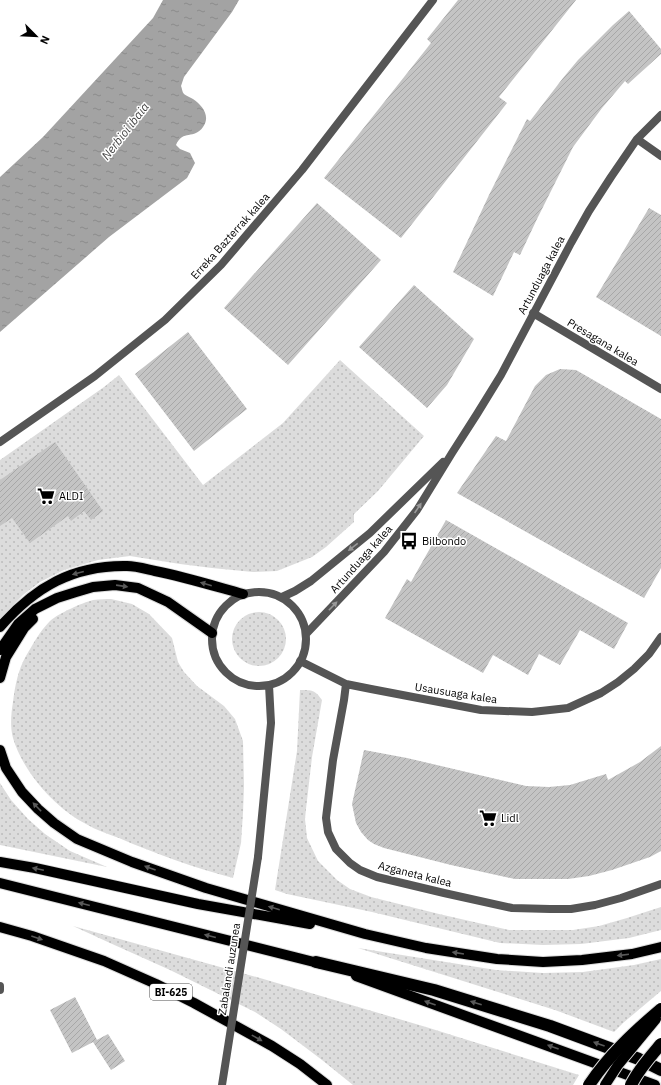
<svg xmlns="http://www.w3.org/2000/svg" width="661" height="1085" font-family="'IBM Plex Sans',sans-serif">
<style>
.grass{fill:url(#grass-dots)}
.water{fill:url(#water-ripples)}
.building{fill:url(#building-hatch)}
.lines{fill:none;stroke-linecap:round;stroke-linejoin:round}
.primary-casing{stroke:#dbdbdb;stroke-width:12}
.motorway-casing{stroke:#dbdbdb;stroke-width:14}
.minor{stroke:#555;stroke-width:8}
.primary{stroke:#000;stroke-width:10}
.motorway{stroke:#000;stroke-width:12}
.primary-bridge-casing{stroke:#dbdbdb;stroke-width:12;stroke-linecap:butt}
.motorway-bridge-casing{stroke:#dbdbdb;stroke-width:14;stroke-linecap:butt}
.minor-bridge{stroke:#555;stroke-width:8}
.primary-bridge{stroke:#000;stroke-width:10}
.motorway-bridge{stroke:#000;stroke-width:12}
.oneway{fill:#999}
.oneway2{fill:#595959}
.labels{text-anchor:middle;dominant-baseline:central;stroke-width:3;stroke-linejoin:round;paint-order:stroke}
.shield{fill:#fff;stroke:#4c4c4c;stroke-width:1}
.shield-label{font-size:10px;font-weight:bold;fill:#000}
.street-label{font-size:11px;fill:#000;stroke:#fff}
.poi-label{font-size:11px;fill:#000;stroke:#fff;text-anchor:start}
.water-label{font-size:12px;font-style:italic;fill:#444;stroke:#fff}
</style>
<defs>
<pattern id="grass-dots" width="8" height="8" patternUnits="userSpaceOnUse"><rect width="8" height="8" fill="#dcdcdc"/><path d="M2 2h.1M6 6h.1" fill="none" stroke="#bbb" stroke-width="1.8" stroke-linecap="round"/></pattern>
<pattern id="water-ripples" width="26" height="14" patternUnits="userSpaceOnUse"><rect width="26" height="14" fill="#a3a3a3"/><path d="M2 4q2-2 4 0t4 0M15 11q2-2 4 0t4 0" fill="none" stroke="#8b8b8b"/></pattern>
<pattern id="building-hatch" width="6" height="6" patternUnits="userSpaceOnUse"><rect width="6" height="6" fill="#c4c4c4"/><path d="M-1 1l2-2M0 6l6-6M5 7l2-2" fill="none" stroke="#a7a7a7"/></pattern>
</defs>
<rect width="100%" height="100%" fill="#fff"/>
<path class="grass" d="M340,360l84,76 -46,55 -24,23v8l-28,25 -14,10 -35,14 -24,1 -41,-4 -32,-4 -50,-8 -32,4 -34,10 -24,12 -17,13 -23,24v-159l104,-73 15,-12 84,110 80,-62z
M111,599l21,5 17,10 23,24 6,24 6,10 13,14 27,20 11,13 8,22 1,45 -1,27 -2,30 -8,35c-38,-10 -77,-24 -114,-40 -11,-4 -23,-8 -33,-14 -31,-16 -63,-52 -73,-86 -3,-11 -2,-24 0,-36 2,-16 5,-32 13,-46 7,-12 14,-25 24,-35 9,-8 32,-18 43,-21 6,-1 13,-1 18,-1z
M232 639a27 27 0 1 1 54 0a27 27 0 1 1-54 0Z
M300,690c12,0 15,0 22,10l-10,57 -6,52 -1,10 2,19 11,23 19,19 13,9 21,8 68,17 70,16h64l26,-4 28,-8 34,-11v23l-32,8 -48,6 -38,1 -43,-2 -128,-31 -85,-18 -12,-4 22,-139z
M0,783l11,17 17,19 17,15 25,17 37,16 -107,-22z
M73,926l187,52 166,49 153,48 -6,10h-220l-31,-25 -41,-31 -26,-17 -85,-42 -60,-27z
M358,948l138,22 47,3 40,-1 51,-7 27,-6v32l-38,32 -9,9 -59,-22z"/>
<path class="water" d="M163,0h76l-7,12 -48,65 -3,9c1,2 1,6 3,8 2,2 6,3 9,5 9,6 18,17 10,28 -9,13 -20,2 -27,18l4,4 10,4 5,10 -8,15 -78,59 -109,95v-155l43,-40 110,-119z"/>
<path class="building" d="M458,0h118l-77,97 8,6 -106,135 -77,-60 107,-135 -4,-4z
M629,11l32,38v5l-33,30 -3,-3 -23,27 -29,39 -36,72 -17,36 -6,-3 -21,44 -40,-24 36,-77 38,-76 3,2 33,-43 15,-18 35,-35z
M317,203l64,57 -93,105 -64,-57z
M649,208l12,7v121l-65,-39z
M414,285l60,54 -27,46 -20,23 -68,-61z
M188,332l59,77 -53,42 -59,-77z
M560,369l16,1 85,49v149l-17,30 -187,-105 39,-57 10,5 29,-55 11,-11z
M55,442l48,69 -12,9 -7,-9 -13,10 -3,-5 -38,27 -18,-25 -12,8v-46z
M446,520l182,103 -14,26 -34,-19 -20,35 -21,-11 -11,21 -35,-20 -10,18 -98,-55 22,-39 4,3z
M661,746v105l-11,6 -38,13 -23,6 -21,3h-53l-64,-14 -67,-17 -10,-4 -6,-4 -7,-8 -5,-9 -4,-19 12,-54 43,8 119,28 23,1 21,-2 36,-11 2,6 32,-18z
M75,997l22,43 -25,13 -22,-43z
M108,1034l17,27 -14,9 -18,-28z"/>
<g class="lines">
<g class="primary-casing">
<path id="primary" d="M0,627c35,-40 73,-62 127,-61 9,0 19,3 28,5 30,6 59,15 88,23
M0,650l18,-26 17,-15 22,-11 19,-6 17,-5 22,-2 23,3 30,14 44,31
M0,678l6,-21 18,-29 9,-9
M0,750l6,18 16,24 16,17 16,14 23,16 55,23 74,26 159,46 61,14 71,11 46,3 39,-2 50,-6 29,-7
M0,862l35,6 163,36 112,20
M0,883l322,81
M0,927l32,9 72,25 52,23 38,19 78,43 28,18 27,21
M356,976l299,109"/>
</g>
<g class="motorway-casing">
<path id="motorway" d="M316,962l118,28 116,36 89,33 22,11"/>
</g>
<path class="minor" d="M637,139l24,17
M533,313l128,76
M0,442l95,-66 70,-56 56,-55 81,-95 131,-170
M212 639a47 47 0 1 1 94 0a47 47 0 1 1-94 0Z
M282,597l13,-6 16,-10 59,-48 73,-71
M306,634l78,-82 33,-42 35,-57 25,-39 24,-39 70,-132 18,-32 22,-34 26,-38 24,-24
M300,661l46,23 25,5 110,21 51,2 36,-4 33,-15 17,-11 16,-13 15,-15 12,-17
M346,684l-2,16 -11,60 -7,58 2,14 8,17 14,14 10,7 17,7 67,16 68,15 38,1h21l24,-4 26,-7 40,-14
M258,857l13,-134 -2,-38
M0,990v-4"/>
<use href="#primary" class="primary"/>
<use href="#motorway" class="motorway"/>
<g class="primary-bridge-casing">
<path id="primary-bridge" d="M605,1085l13,-20 38,-46"/>
</g>
<g class="motorway-bridge-casing">
<path id="motorway-bridge" d="M589,1085c20,-30 45,-53 72,-76
M631,1085c7,-15 19,-28 30,-41"/>
</g>
<path class="minor-bridge" d="M222,1085l36,-228"/>
<use href="#primary-bridge" class="primary-bridge"/>
<use href="#motorway-bridge" class="motorway-bridge"/>
</g>
<defs><path id="oneway-solid" d="M-6-.8H1V-3.2L6.5 0L1 3.2V.8H-6Z"/></defs>
<g class="oneway">
<use href="#oneway-solid" transform="translate(418 508) rotate(-56)"/>
<use href="#oneway-solid" transform="translate(353 547) rotate(142)"/>
<use href="#oneway-solid" transform="translate(333 606) rotate(-46)"/>
</g>
<g class="oneway2">
<use href="#oneway-solid" transform="translate(78 573) rotate(165)"/>
<use href="#oneway-solid" transform="translate(206 584) rotate(-164)"/>
<use href="#oneway-solid" transform="translate(122 586) rotate(8)"/>
<use href="#oneway-solid" transform="translate(37 807) rotate(-134)"/>
<use href="#oneway-solid" transform="translate(150 868) rotate(-160)"/>
<use href="#oneway-solid" transform="translate(38 869) rotate(-168)"/>
<use href="#oneway-solid" transform="translate(84 904) rotate(-166)"/>
<use href="#oneway-solid" transform="translate(274 908) rotate(-164)"/>
<use href="#oneway-solid" transform="translate(210 936) rotate(-166)"/>
<use href="#oneway-solid" transform="translate(37 938) rotate(19)"/>
<use href="#oneway-solid" transform="translate(458 953) rotate(-171)"/>
<use href="#oneway-solid" transform="translate(623 955) rotate(173)"/>
<use href="#oneway-solid" transform="translate(430 1003) rotate(-160)"/>
<use href="#oneway-solid" transform="translate(476 1003) rotate(-162)"/>
<use href="#oneway-solid" transform="translate(257 1038) rotate(29)"/>
<use href="#oneway-solid" transform="translate(599 1044) rotate(-160)"/>
<use href="#oneway-solid" transform="translate(553 1047) rotate(-160)"/>
</g>
<defs>
<g id="supermarket-bare" transform="scale(1.38)"><path d="M-6-5.5h2.5l.6 2H6L4.5 2H-2.5L-4.4-4H-6ZM-1.5 3.2a1.3 1.3 0 1 0 .1 0ZM3 3.2a1.3 1.3 0 1 0 .1 0Z" fill="#000" stroke="#fff" stroke-width="2.5" paint-order="stroke"/></g>
<g id="bus-bare" transform="scale(1.38)"><path d="M-5-6H5V4H4V6H2V4H-2V6H-4V4H-5ZM-3.5-4V0h7V-4ZM-3.5 1.2v1.5H-2V1.2ZM2 1.2v1.5H3.5V1.2Z" fill="#000" stroke="#fff" stroke-width="2.5" paint-order="stroke"/></g>
</defs>
<g fill-rule="evenodd">
<use href="#supermarket-bare" x="46" y="496"/>
<use href="#bus-bare" x="409" y="541"/>
<use href="#supermarket-bare" x="488" y="818"/>
</g>
<g class="labels">
<rect class="shield" x="150" y="984" width="42" height="16" rx="3"/>
<g class="shield-label">
<text x="171" y="992">BI-625</text>
</g>
<g class="street-label">
<text transform="translate(230 236) rotate(-48)">Erreka Bazterrak kalea</text>
<text transform="translate(541 275) rotate(-62)">Artunduaga kalea</text>
<text transform="translate(603 342) rotate(31)">Presagana kalea</text>
<text transform="translate(361 559) rotate(-48)">Artunduaga kalea</text>
<text transform="translate(456 693) rotate(9)">Usausuaga kalea</text>
<text transform="translate(415 874) rotate(14)">Azganeta kalea</text>
<text transform="translate(229 969) rotate(-81)">Zabalandi auzunea</text>
</g>
<g class="poi-label">
<text x="59" y="496">ALDI</text>
<text x="422" y="541">Bilbondo</text>
<text x="501" y="818">Lidl</text>
</g>
<g class="water-label">
<text transform="translate(125 131) rotate(-52)">Nerbioi ibaia</text>
</g>
</g>
<g transform="translate(36 36) rotate(114)" stroke="#ffffff" stroke-width="3" paint-order="stroke">
<path d="M0-3L7 15L0 10L-7 15Z" fill="#000000"/>
<text y="-6" font-size="11" font-weight="bold" text-anchor="middle" fill="#000000">N</text>
</g>
</svg>
